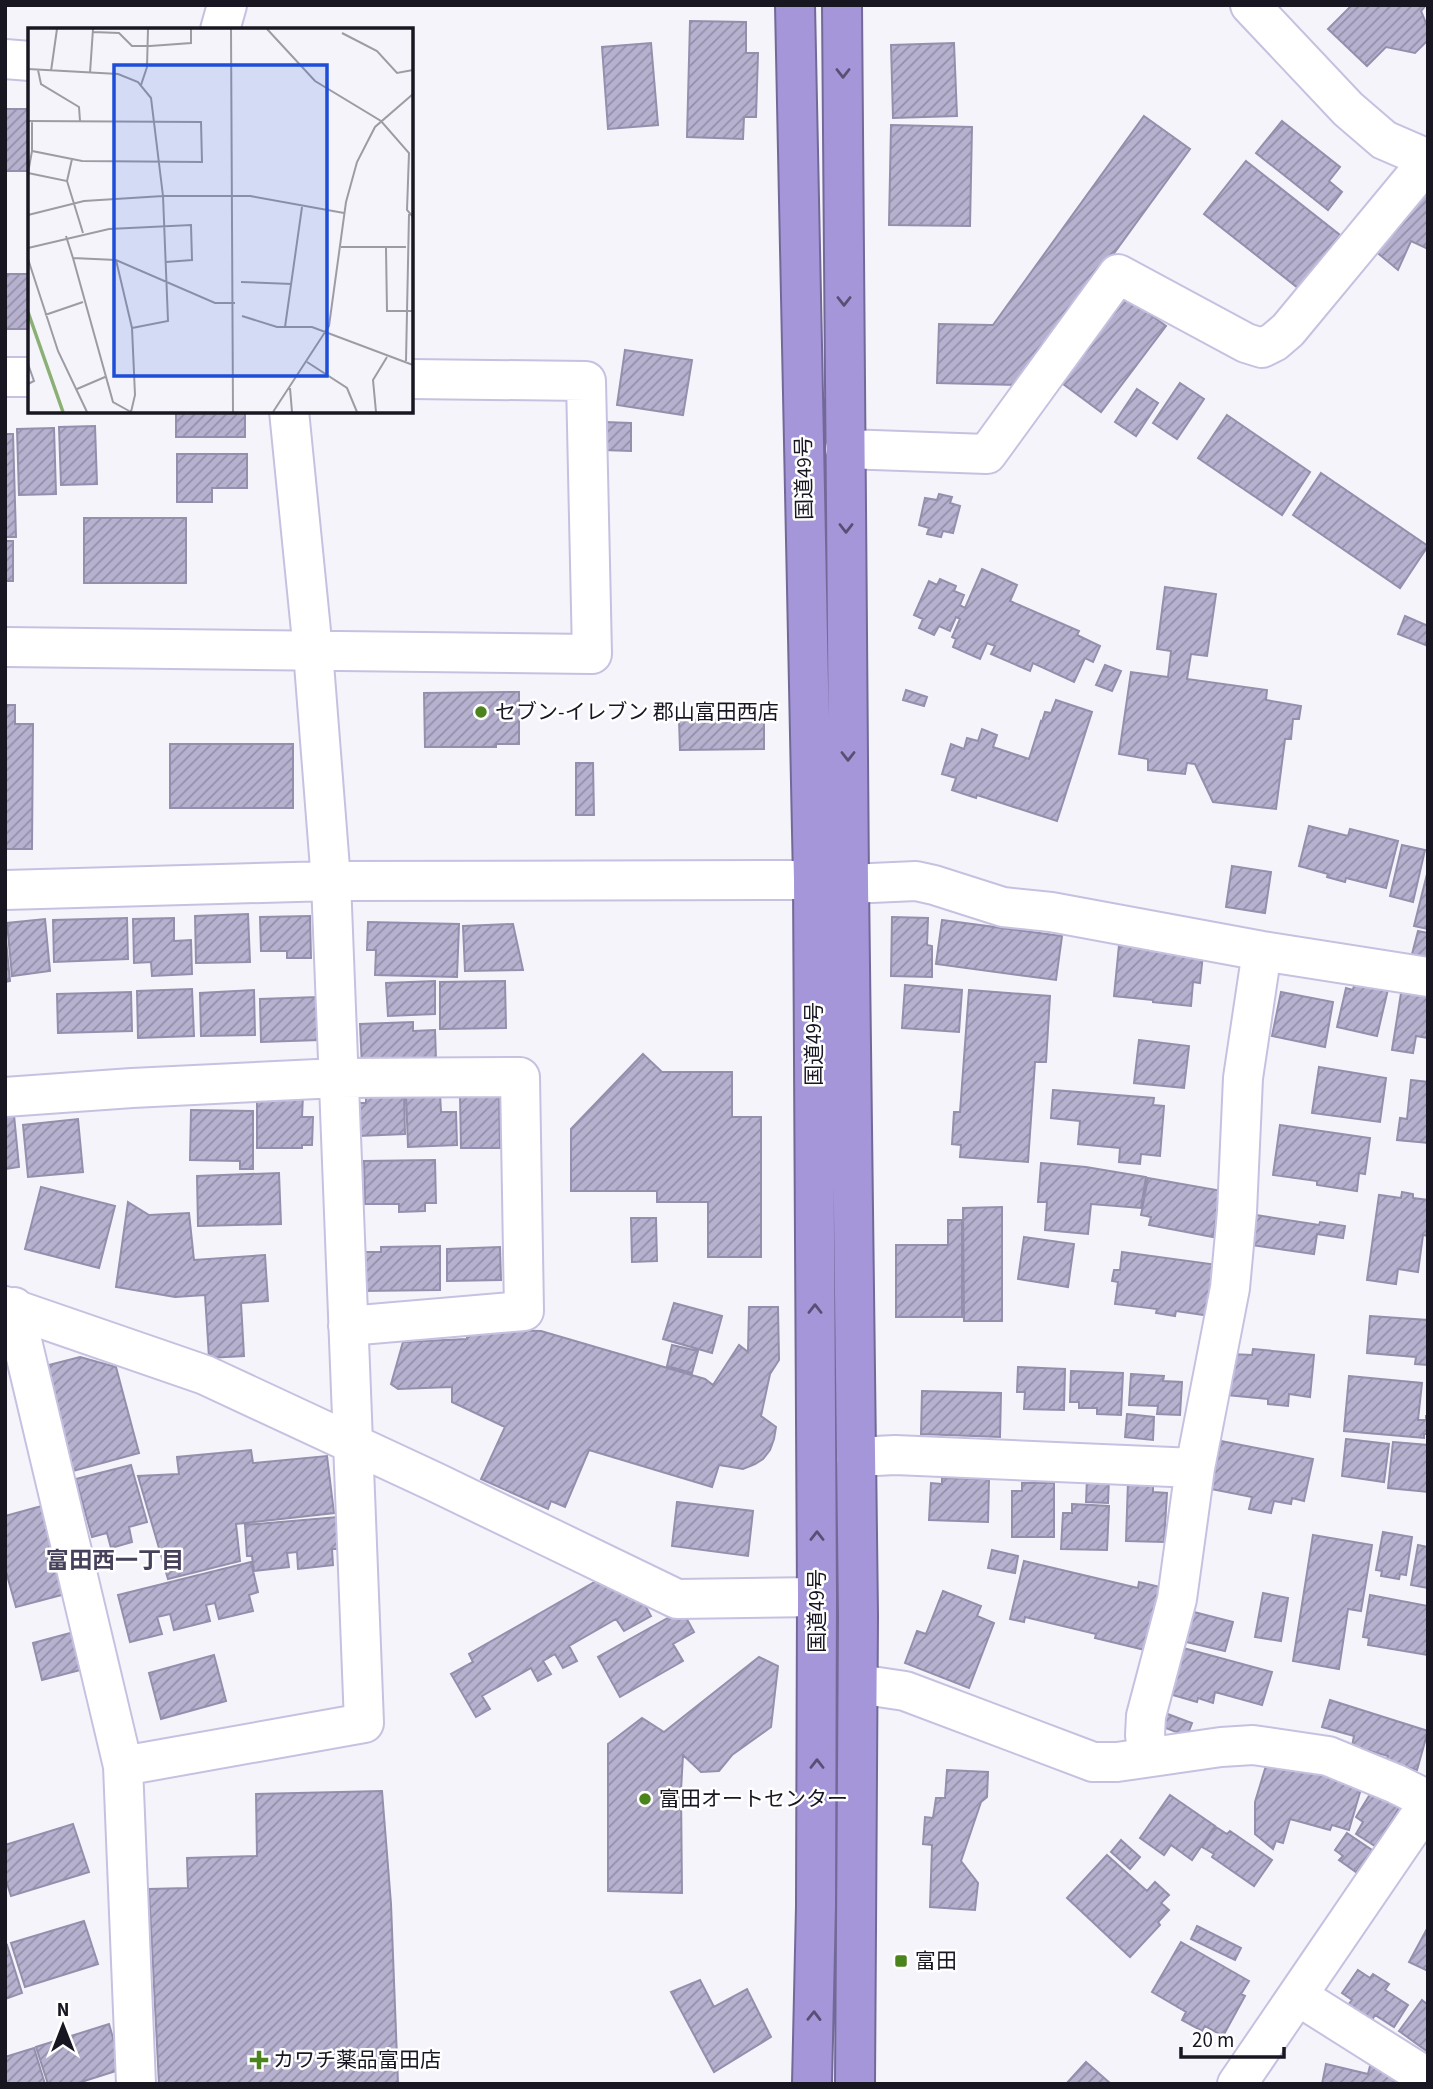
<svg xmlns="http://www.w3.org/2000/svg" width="1433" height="2089" font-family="'Source Sans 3','Noto Sans JP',sans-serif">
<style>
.building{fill:url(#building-hatch);stroke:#948fac;stroke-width:2}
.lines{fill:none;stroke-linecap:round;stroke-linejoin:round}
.minor-casing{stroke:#c6c1e0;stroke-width:42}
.highway-casing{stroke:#736998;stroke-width:42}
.minor{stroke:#fff;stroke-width:38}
.highway{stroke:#a496d8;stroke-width:38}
.oneway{stroke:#575073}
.poi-dot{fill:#4b831d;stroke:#fff;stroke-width:2.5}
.labels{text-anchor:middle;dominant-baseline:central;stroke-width:5;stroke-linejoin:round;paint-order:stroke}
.street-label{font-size:21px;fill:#181621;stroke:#fff}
.poi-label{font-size:21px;fill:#181621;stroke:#fff;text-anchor:start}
.neighbourhood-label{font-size:23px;font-weight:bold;fill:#46405a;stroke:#fff}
.inset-river{fill:none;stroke:#8bb075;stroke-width:3.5}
.inset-road{fill:none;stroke:#9d9ba4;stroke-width:2}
.view{fill:#1d4ed8;fill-opacity:0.15;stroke:#1d4ed8;stroke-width:3.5}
.inset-edge{fill:none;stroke:#181621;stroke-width:3.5}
</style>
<defs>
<pattern id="building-hatch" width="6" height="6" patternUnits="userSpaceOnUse" patternTransform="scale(1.75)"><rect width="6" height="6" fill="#b7b1d0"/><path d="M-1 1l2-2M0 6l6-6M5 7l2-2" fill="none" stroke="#948fa8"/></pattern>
</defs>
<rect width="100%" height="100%" fill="#f5f4fb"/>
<path class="building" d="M1352,5h74l-5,6 7,17v12l-13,13 -29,-6 -19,19 -39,-37z
M690,21l56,1v31h12l-2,64h-12l-1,22 -56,-2z
M651,43l7,82 -50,4 -6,-82z
M954,43l3,73 -64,2 -2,-73z
M5,109h25v62h-25z
M1144,116l46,33 -172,236 -81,-2 2,-59 54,1z
M1282,121l58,46 -11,14 13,11 -14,18 -72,-57z
M891,125l81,2 -2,99 -81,-1z
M1246,161l94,74 -42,53 -94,-74z
M1423,191l5,2v56l-17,-8 -13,29 -24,-20z
M5,274h25v55h-25z
M1119,292l47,34 -65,86 -46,-34z
M625,350l67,10 -9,55 -66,-10z
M1180,383l24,16 -27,40 -24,-16z
M1137,389l21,14 -22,33 -21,-14z
M176,411h69v26h-69z
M1227,415l83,57 -28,43 -84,-57z
M604,422l27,1v28l-28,-1z
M95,426l2,58 -36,1 -2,-58z
M54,428l2,66 -37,1 -2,-66z
M5,434h8l3,103h-11z
M177,454h70v34h-35v14h-35z
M1321,473l107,73 -28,42 -107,-73z
M939,494l13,3 -2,6 10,3 -7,27 -10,-2 -2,6 -14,-3 2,-6 -10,-3 6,-27 12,2z
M84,518h102v65h-102z
M5,541h8v40h-8z
M982,569l35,16 -7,16 69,30 -2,4 23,11 -7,16 -8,-4 -11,24 -41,-19 -3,8 -39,-17 4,-8 -8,-3 -7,16 -27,-12 3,-8 -4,-2 8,-18 -4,-2 -6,14 -11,-5 -5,9 -15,-7 4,-9 -9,-4 15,-34 8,4 3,-6 16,7 -2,5 10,4 -4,10 5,3z
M1165,587l51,7 -9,62 -16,-2 -4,25 80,11 -1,10 35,6 -2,13h-6l-2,20h-6l-9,70 -63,-7 -18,-38 -8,-1 -2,11 -37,-4v-11l-29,-5 12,-82 37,5 3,-26 -14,-2z
M1405,616l23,10v20l-30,-12z
M1105,665l16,6 -9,20 -16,-6z
M906,690l21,7 -3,9 -21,-6z
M519,692v52h-23v3h-71l-1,-54z
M1056,700l36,12 -35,109 -80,-26 -1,3 -24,-8 4,-12 -14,-4 9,-30 13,5 3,-11 11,3 4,-12 15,6 -4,12 36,12 12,-38 1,1 3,-10 6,1z
M5,705h10v19h18l-1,125h-27z
M764,719v30l-84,1 -1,-30z
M170,744h123v64h-123z
M576,763h17l1,52h-18z
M1309,826l39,10 2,-7 48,12 -12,47 -40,-10 -1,4 -18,-5 1,-3 -29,-8z
M1402,845l23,5 -12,52 -23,-6z
M1232,866l39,6 -6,41 -39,-6z
M1428,870v59l-14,-3z
M248,914l2,48 -54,1 -1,-47z
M310,916l1,42h-24v-7h-26l-1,-34z
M892,917l36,1 -1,27 5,1v31l-41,-1z
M127,918l1,41 -74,3 -1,-42z
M174,918v23l17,-1 1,34 -40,2 -1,-14 -17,1 -1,-44z
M45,919l5,52 -38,5 -5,-53z
M942,920l120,16 -6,44 -120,-16z
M368,922l91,2 -2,53 -82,-2 1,-25h-9z
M513,924l10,46 -58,1 -2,-45z
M5,930l5,51 -5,1z
M1418,931l10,2v26l-16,-5z
M1119,945l84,9 -3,29 -7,-1 -2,24 -38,-4v-2l-39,-4z
M1356,977l33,8 -12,51 -40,-9 9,-39 7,2z
M435,981v33l-47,2 -2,-33z
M505,981l1,47 -66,1v-47z
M905,985l57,5 -3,42 -57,-4z
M1402,987l26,4v47l-12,-2 -3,17 -21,-3z
M192,989l2,47 -56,2 -1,-47z
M254,990l1,45 -54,1 -1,-43z
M969,990l81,6 -4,66h-11l-7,100 -68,-5 1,-12 -9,-1 2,-32h6z
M131,992l1,39 -74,2 -1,-39z
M1281,992l52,10 -8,45 -53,-11z
M318,997l2,43 -59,2 -1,-43z
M413,1022v9l22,-1 1,29 -74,8 -2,-43z
M1139,1040l50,6 -5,42 -50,-5z
M643,1054l19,18h70v45h29v140h-53v-55h-51v-11h-86v-62z
M1319,1067l67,11 -6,44 -68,-9z
M1411,1080l17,2v61l-31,-3 3,-22 7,1z
M1053,1090l101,8 -1,7 11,1 -4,50 -19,-2 -1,10 -21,-2 1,-14 -42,-4 2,-23 -29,-3z
M366,1093h38l1,41 -46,2v-33h7z
M440,1094l1,18h15l1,33 -49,2 -2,-52z
M499,1094l1,54h-39l-1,-53z
M257,1095h46l-1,22h11l-1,28h-10v3h-45z
M191,1110l62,1v58h-13v-8l-50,-1z
M14,1115l5,52 -14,2v-53z
M78,1119l5,53 -55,5 -5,-52z
M1280,1125l90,13 -5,36 -6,-1 -2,18 -40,-6v-4l-44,-6z
M435,1160l1,43h-11v8l-26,1v-8h-34l-1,-43z
M1041,1163l45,4 60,10 -5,31 -50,-4 -3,30 -43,-4 2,-28h-9z
M279,1173l2,51 -83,2 -1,-50z
M1148,1178l74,13 -9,46 -64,-12 2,-8 -10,-2z
M41,1187l74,19 -16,62 -74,-19z
M1402,1192l11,2v4l15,2v36l-5,-1 -5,37 -20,-3 -2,15 -29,-4 12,-85 22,3z
M128,1202l21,13 40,-2 5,47 71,-5 3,46 -27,2 3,53 -35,2 -4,-63 -30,2 -59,-10z
M1002,1207v114h-38l-1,-113z
M1256,1215l63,10 1,-3 25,4 -2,12 -26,-4 -3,20 -63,-9z
M631,1218h25l1,43 -25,1z
M948,1220h14v97h-66v-72h52z
M1024,1237l50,7 -6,43 -50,-8z
M440,1246v44l-77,1v-39h18v-5z
M500,1247l1,33 -54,1v-32z
M1122,1252l96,13 -7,51 -35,-5 -1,5 -19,-3 1,-4 -42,-5 3,-22 -6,-1 2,-11h6z
M674,1303l48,13 -10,37 -49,-14z
M749,1307h29l1,53 -9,14 -9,42 15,11 -2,12 -4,11 -7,9 -8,5 -12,5 -24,-4 -7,22 -123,-37 -24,57 -14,-6 -3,8 -67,-30 24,-52 -53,-25v-15l-54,2 -7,-5 12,-42 64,-3v-7l27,1 2,-3 45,1 164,48 8,6 26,-40 9,7z
M1370,1316l58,4v45l-13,-1 1,-7 -49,-4z
M672,1345l26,6 -6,22 -25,-7z
M1253,1349l61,6 -4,42 -21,-3 -1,12 -20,-2v-5l-41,-4 4,-41 21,1z
M80,1357l36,10 23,86 -66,18 -28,-105z
M1018,1367l47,2 -1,41 -40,-1 1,-17h-8z
M1071,1371l52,2 -2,42 -24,-1v-6h-18v-6h-9z
M1131,1374l33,2 -1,5 19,1 -2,33 -23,-1 1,-8 -29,-1z
M1349,1376l73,7 -4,37h8v-4h2v18h-4v4l-80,-7z
M922,1391l79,2 -1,44 -79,-3z
M1127,1414l27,3 -1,23 -28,-3z
M1346,1439l43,5 -5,38 -42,-6z
M1221,1441l92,18 -9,42 -12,-3 -1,6 -17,-3 -3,12 -22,-4 3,-12 -41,-8z
M1393,1442l35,3v47l-40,-4z
M251,1450l2,13 74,-7 7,57 -98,11 4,37 -72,18 -30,-103 41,-2 -2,-17z
M131,1465l16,57 -18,5 3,15 -21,6 -4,-15 -15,4 -16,-58z
M942,1478l47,1 -1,43 -59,-2 2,-37 11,1z
M1087,1478l22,1 -1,24 -22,-1z
M1128,1481l25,1v10l14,1 -3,49 -38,-1z
M1022,1483h32v54h-42v-46h10z
M677,1502l76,9 -5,45 -76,-10z
M49,1504l24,88 -57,15 -11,-39v-52z
M1072,1504l37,2 -2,44 -46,-1 2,-36h9z
M338,1517l2,32h-8l1,16 -35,4 -1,-17 -10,1 2,14 -35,4 -2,-15h-5l-2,-31z
M1383,1532l29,5 -6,38 -6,-1 -1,5 -18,-3 1,-5 -6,-1z
M1313,1535l59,10 -11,66 -13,-2 -9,60 -46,-8z
M1418,1545l10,2v41l-17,-3z
M992,1550l26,6 -3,17 -27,-5z
M1024,1561l114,27 1,-6 25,6 -15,63 -54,-13 1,-4 -71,-17 -1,5 -14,-3z
M251,1562l7,30 -9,3 4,16 -34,8 -4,-16 -9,2 4,16 -36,9 -4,-16 -13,3 5,17 -32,8 -12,-47z
M603,1577l21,8 9,15 7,-4 11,20 -27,15 -8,-12 -47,27 8,15 -14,7 -8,-14 -12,7 8,13 -13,7 -7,-13 -49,28 8,13 -14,8 -25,-43 22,-12 -4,-8z
M943,1591l38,15 -4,10 17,7 -25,65 -64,-25 12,-32 9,3z
M1263,1593l25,5 -7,43 -26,-4z
M1370,1595l58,11v49l-60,-10 1,-7 -6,-1z
M682,1610l12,22 -21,12 10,17 -63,36 -22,-40z
M1190,1611l43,11 -8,29 -43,-10z
M74,1632l10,37 -42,11 -9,-37z
M1176,1646l96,26 -10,33 -47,-13 -2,11 -15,-5 -1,4 -31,-9z
M214,1655l12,46 -65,18 -12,-46z
M759,1657l19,9 -7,61 -39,28 -13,16 -18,1 -18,-17 -2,35 1,103 -74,-2v-147l34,-26 22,14z
M1330,1700l98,31 -11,39 -31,-9 2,-5 -36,-10 2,-10 -32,-9z
M1165,1713l27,10 -5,13 -27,-10z
M1268,1759l95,23 -14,48 -17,-5 -2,5 -40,-11 -7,24 -7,-2 -3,8 -18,-15v-32z
M947,1770l41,2 -1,25 -6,5 -20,59 17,22 -3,27 -45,-3 2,-62 -9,-1 2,-27 8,1 3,-20h9z
M1374,1788l27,17 -26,41 -19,-12 7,-12 -7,-5z
M382,1791l9,113 7,180h-239l-10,-195 39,-1 -1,-30 70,-2 -1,-62z
M1170,1795l45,31 -23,34 -21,-15 -7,10 -24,-17z
M73,1824l16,48 -78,24 -6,-19v-32z
M1216,1827l11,7 3,-3 42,29 -18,26 -42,-29 2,-3 -12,-7z
M1347,1833l25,17 -16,22 -17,-12 4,-4 -8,-6z
M1121,1840l19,17 -10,12 -19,-17z
M1107,1855l40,36 8,-9 14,13 -8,8 8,7 -11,12 2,3 -30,32 -63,-59z
M84,1921l14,43 -73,23 -14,-44z
M1197,1926l44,22 -6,12 -44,-21z
M1428,1927v44l-19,-9z
M1181,1942l68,39 -8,13 4,2 -22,40 -18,-10 -3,5 -20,-11 4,-8 -34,-20z
M7,1945l15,48 -17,6v-53z
M1358,1970l12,8 3,-4 16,10 -4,6 23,15 -14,22 -19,-12 -3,5 -24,-15 4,-5 -10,-7z
M700,1980l14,27 33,-18 24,48 -57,35 -43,-80z
M1422,2000l6,5v47l-29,-21z
M109,2024l13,45 -47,15h-27l-12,-37z
M34,2048l11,36h-40v-27z
M1086,2062l25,22h-45z
M1326,2064l42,10 2,-8 28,7 -3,11h-73z"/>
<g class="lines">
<g class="minor-casing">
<path id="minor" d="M1250,5l98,104 36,31 44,19
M220,30l7,-25
M5,59l25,2
M5,377h25
M845,449l142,5 131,-180 128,69 16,5 12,-6 14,-12 140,-169
M5,647l587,7 -6,-273 -175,-2
M5,890l326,-9 482,-1 36,4 67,-3 18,4 69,22 48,5 211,39 166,26
M5,1097l127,-9 206,-10 182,-1 4,234 -176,15
M5,1306l200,69 230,107 242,117 140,-2
M14,1307l109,459 13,318
M856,1457l39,-2 300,13
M858,1684l47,7 188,71h24l104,-15 32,-2 75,11 68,28 32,16
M1148,1756l-3,-21 1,-19 31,-117 18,-131 35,-180 7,-76 6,-134 19,-127
M123,1766l241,-43 -33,-842 -18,-230 -24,-240
M1298,1996l130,82
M1237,2084l191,-280"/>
</g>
<g class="highway-casing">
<path id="highway" d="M795,5l18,875 4,717 -1,309 -4,178
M842,5l7,879 9,732 -3,468"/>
</g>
<use href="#minor" class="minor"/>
<use href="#highway" class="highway"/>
</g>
<defs><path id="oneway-chevron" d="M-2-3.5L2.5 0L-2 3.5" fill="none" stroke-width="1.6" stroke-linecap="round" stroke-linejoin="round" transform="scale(1.75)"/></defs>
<g class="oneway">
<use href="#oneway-chevron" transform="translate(843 73) rotate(90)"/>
<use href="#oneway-chevron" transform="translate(844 301) rotate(90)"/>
<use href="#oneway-chevron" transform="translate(846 528) rotate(90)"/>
<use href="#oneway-chevron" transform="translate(848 756) rotate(90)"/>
<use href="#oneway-chevron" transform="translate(815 1309) rotate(-90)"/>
<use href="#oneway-chevron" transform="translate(817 1536) rotate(-90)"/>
<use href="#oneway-chevron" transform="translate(817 1764) rotate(-90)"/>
<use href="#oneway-chevron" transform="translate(814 2016) rotate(-89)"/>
</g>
<g class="poi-dot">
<circle cx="481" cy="712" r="7"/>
<circle cx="645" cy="1799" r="7"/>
<rect x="894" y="1954" width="14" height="14" rx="3.5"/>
<path d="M255.5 2049.5h7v7h7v7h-7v7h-7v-7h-7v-7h7z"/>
</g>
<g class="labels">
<g class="street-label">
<text transform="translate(804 478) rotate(-91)">国道49号</text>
<text transform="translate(814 1044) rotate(-90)">国道49号</text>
<text transform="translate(817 1611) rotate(-90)">国道49号</text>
</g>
<g class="poi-label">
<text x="495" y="712">セブン-イレブン 郡山富田西店</text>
<text x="659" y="1799">富田オートセンター</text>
<text x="915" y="1961">富田</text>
<text x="273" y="2060">カワチ薬品富田店</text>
</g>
<g class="neighbourhood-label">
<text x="115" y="1560">富田西一丁目</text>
</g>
</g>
<g transform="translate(28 28)">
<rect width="385" height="385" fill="#f5f4fb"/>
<path class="inset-river" d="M0,284l35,100"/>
<path class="inset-road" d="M203,1l2,383M239,1l48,52 66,40 28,32 -2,57 6,7M65,4l26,1 13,13h18l41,-3v-14M314,5l35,18 20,22 16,-3M0,41l90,5 20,8 13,16 12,98 5,125 -36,7M10,42l3,14 38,23 1,14M23,43l6,-42M62,45l3,-44M113,57l6,-18 1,-38M0,93l173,1 1,40 -120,-1 -50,-10 -4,22M4,93v30M0,145l39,8 16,52M39,153l5,-22M0,187l56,-14 79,-5h87l94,17M38,208l7,22 43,2 99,43h20M313,219h65M0,220l81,-19 82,-4 1,35 -26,2M358,220l1,63h26M45,230l40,144 18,10M0,231l30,92 29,61M88,232l16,68 3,67 -4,17M213,254l51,2M17,287l38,-13M214,288l35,11h35l101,38M257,299l17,-120M378,333l3,-147M279,334l40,26 10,24M0,336l6,17 -6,3M262,360l2,24M49,361l28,-12M245,384l56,-86 17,-124 11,-40 18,-35 38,-33M348,384l-3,-32 14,-23"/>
<path class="view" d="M86,37h213v311h-213z"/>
<rect width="385" height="385" class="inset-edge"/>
</g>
<rect width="1433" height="2089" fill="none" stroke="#181621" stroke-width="14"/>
<g transform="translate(63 2026)" stroke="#ffffff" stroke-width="5" paint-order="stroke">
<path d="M0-5L12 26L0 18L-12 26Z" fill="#181621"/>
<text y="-10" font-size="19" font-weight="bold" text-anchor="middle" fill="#181621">N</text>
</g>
<path d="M1181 2047v10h103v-10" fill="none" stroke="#181621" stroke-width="3.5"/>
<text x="1192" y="2047" font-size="21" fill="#181621" stroke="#ffffff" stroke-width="5" paint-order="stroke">20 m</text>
</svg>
